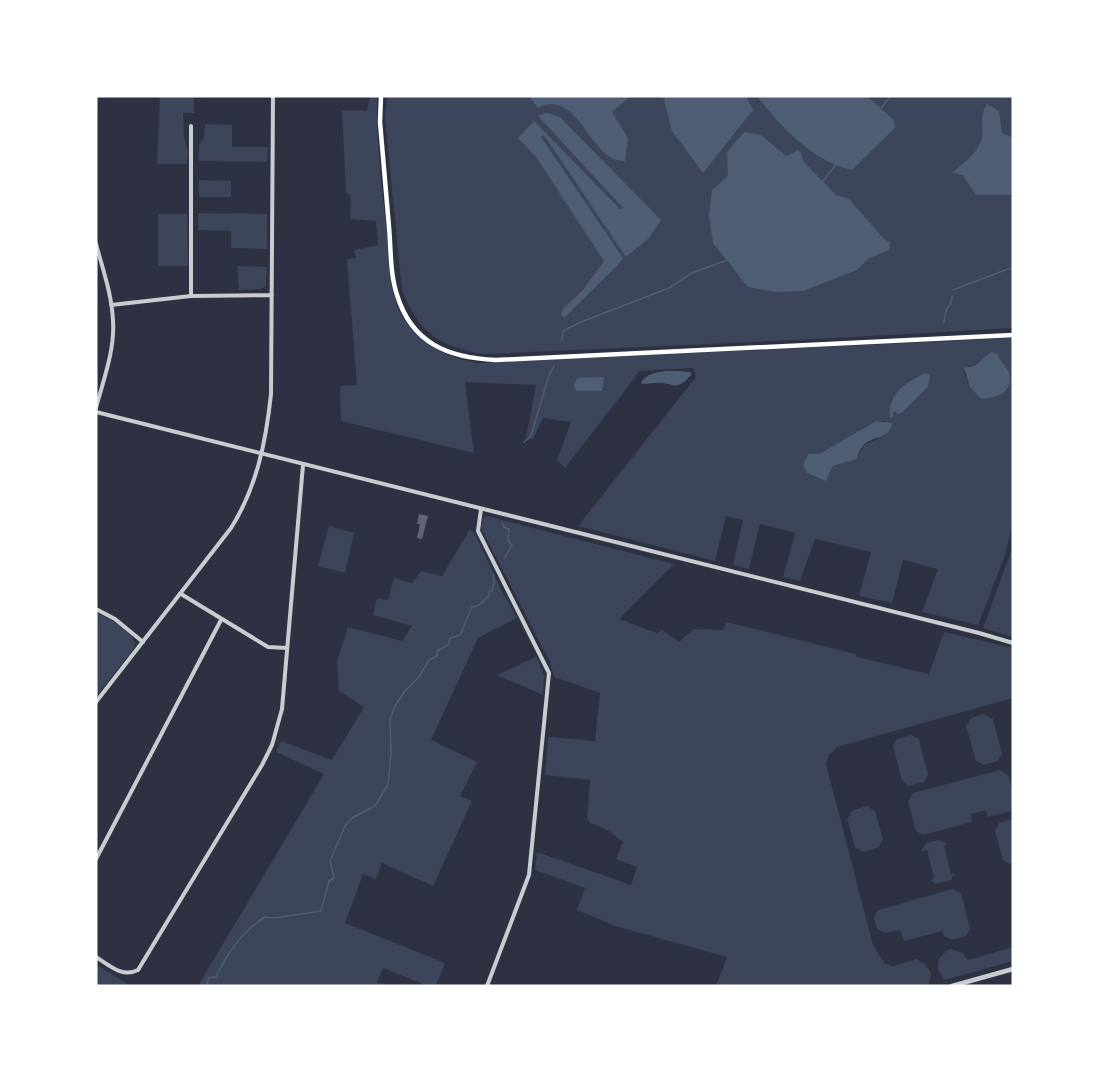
<svg xmlns="http://www.w3.org/2000/svg" width="1109" height="1082" font-family="Poppins,sans-serif">
<style>
.green{fill:#3c4559;fill-rule:evenodd}
.water{fill:#4f5d75}
.lines{fill:none;stroke-linecap:round;stroke-linejoin:round}
.stream{stroke:#4f5d75;stroke-width:1.5}
.building{fill:#626471}
.minor{stroke:#caccd0;stroke-width:4}
.tertiary{stroke:#caccd0;stroke-width:4.5}
.secondary{stroke:#fff;stroke-width:4.5}
</style>
<rect width="100%" height="100%" fill="#2d3142"/>
<path class="green" d="M160,96h34v17h-11l1,23 4,16 -1,12h-30z
M370,96h7c-1,46 5,93 10,138 2,21 1,44 8,64 2,10 8,21 15,29 18,22 40,30 67,36l536,-25v180l-7,35 -28,72 -56,-13 16,-43 -35,-9 -11,43 -33,-7 12,-44 -56,-13 -15,42 -17,-4 12,-44 -35,-9 -11,45 -16,-4 10,-45 -17,-4 -11,45 -137,-35 118,-149 -3,-9 -53,3 -75,97 -8,-8 14,-38 -28,-4 -10,21 -7,-1 10,-53 -71,-3 9,71 -133,-32 -1,-35 17,-1 -10,-126 9,-1 -2,-8 24,-5 -2,-24 -26,-2 1,-18 -2,-6 -3,-2 -4,-83 25,1zM983,359h15c9,7 12,15 11,26l-29,13 -10,-11 -6,-15 5,-6h5l3,-4zM914,380l14,7 -25,25 -9,-1 -2,7c-6,-21 5,-28 22,-38zM876,421h9l-7,18 -13,5 -9,15 -23,7 -7,15 -23,-16 5,-11 13,-1z
M387,96h626v232l-196,11 -331,15c-45,-5 -68,-22 -84,-64l-17,-172z
M205,124l27,1v22h36l-1,15 -68,-1v-16l5,-7z
M199,180l32,1v16h-32z
M198,213l69,1v35l-36,-1v-17l-33,-1z
M158,214h29l1,52h-30z
M237,266l30,1 -1,19 -5,3 -22,1z
M487,516l187,48 -55,55 38,14 5,-3 17,12 15,-13 29,1 3,-8 130,32 1,3 72,17 15,-42 69,16v50l-176,49 -8,8 -3,9 47,181 12,19 8,2 24,-7 9,6 5,8 -2,11 -7,2h-206l11,-29 -112,-31 -38,-16 8,-22 -50,-18 2,-18 94,33 6,-18 -21,-8 7,-17 -17,-13 -16,-6 -3,-5 3,-38 -45,-5 3,-38 47,4 5,-48 -46,-16 -4,-15 -69,-134 2,-9z
M329,526l25,7 -9,40 -27,-7z
M470,529l6,7 26,55 15,27 -39,20 -47,102 46,22 -17,34 12,5 -39,85 -51,-23 -6,16 -13,-5 -18,49 100,40 -9,23h-8l-45,-18 -6,14 11,4h-190l126,-212 -48,-22 5,-11 51,19 32,-53 -25,-16 -2,-30 11,-34 54,14 10,-15 -39,-11 4,-17 11,2 6,-22 18,5 9,-12 21,5z
M1013,546v91l-30,-9z
M96,613c13,5 35,16 39,31l-3,7 -36,45z
M536,657l8,18 -1,20 -46,-20z
M984,714l9,5 9,35 -4,7 -15,4 -7,-4 -10,-35 5,-8z
M911,735l8,4 9,35 -4,8 -15,4 -7,-5 -9,-35 4,-7z
M1000,770l8,5c3,11 8,24 3,36l-23,6 -2,-7 -15,4 1,8 -49,13 -7,-4 -8,-29 5,-9z
M867,806l8,5 8,28 -4,8 -16,5 -8,-5 -8,-28 6,-9z
M1013,819v44l-3,1 -7,-4 -8,-29 4,-8z
M939,840l8,4 -3,2 7,28 4,-1 -4,7 -15,4 -6,-4 4,-2 -7,-28 -6,1 5,-8z
M952,889l9,4 9,36 -4,7 -13,4 -9,-4 -2,-5 -38,10 -4,-11 -15,3 -8,-4 -3,-11 4,-8z
M1013,947v14l-68,19c-11,-11 -9,-25 6,-31l12,4 5,7z
M96,964l33,21 -1,1h-32z"/>
<path class="water" d="M529,96h102l-19,16 16,26 -3,23c-4,-1 -10,-1 -14,-3 -24,-14 -38,-68 -73,-50z
M659,96h87l7,14 -50,63 -31,-42 -8,-32z
M757,96h110l27,24 1,8 -43,42c-39,-8 -71,-43 -95,-74z
M987,104l12,7 3,22 11,5v54l-3,3h-34l-13,-20 -11,-2c10,-9 24,-18 29,-32 4,-14 -3,-23 6,-37z
M547,113l13,4 101,103 -12,18 -23,19 -82,-122 -3,2 82,121 -5,7 -54,53 -3,-4 2,-5 20,-19 21,-29 -68,-104 -18,-19 16,-17 86,88 3,-1 -85,-92z
M744,132l17,3 25,21 12,-6 3,3 2,8 33,34 13,4 35,40 6,3 -1,8 -21,9 -11,11 -54,21 -27,1 -28,-5 -35,-44 -4,-28 3,-25 16,-14 -1,-24z
M991,352l7,2c1,7 7,10 10,16 8,21 -11,30 -28,28l-10,-11 -6,-19 10,-2z
M691,372v3c-17,19 -17,6 -36,8 -7,0 -8,2 -14,0 8,-15 34,-12 50,-11z
M925,373l5,2 -2,12 -25,25 -5,2 -4,-3 -2,8 -2,-1c-3,-26 16,-35 35,-45z
M604,377l-2,14h-26l-2,-6 3,-7z
M876,421l16,2c-2,17 -20,12 -29,23 -3,3 -5,8 -6,13l-24,7 -7,15 -19,-8 -4,-8 5,-11 13,-1z"/>
<g class="lines">
<path class="stream" d="M881,108l10,-12
M823,181l14,-18
M953,290l60,-23
M944,322l2,-12 5,-7 1,-7
M562,340l1,-9 18,-9 88,-34 23,-15 35,-13
M524,442l7,-6 18,-61 5,-9
M503,523l1,4 5,2 -1,12 4,4 -8,14
M206,986l3,-8 7,-1c11,-24 27,-46 49,-60l10,1 46,-7 8,-30 5,-3 -4,-17 15,-35 7,-8 23,-12 13,-21 3,-32 -1,-34 5,-13 10,-15 14,-14 10,-17 8,-4v-5l11,-6 2,-7 10,-3 12,-28 6,-1 10,-9 2,-6h2l2,-9 -1,-8"/>
</g>
<path class="building" d="M419,514l9,2 -6,23 -5,-1 3,-14h-3z"/>
<g class="lines">
<path class="minor" d="M96,244c7,26 16,51 17,77 2,29 -10,60 -17,87
M191,296v-170
M111,305l80,-9 81,-1
M96,412l883,221 34,10
M481,509l-3,22 71,142 -20,202 -42,111
M181,594l87,53 19,1
M96,609l19,10 28,23
M96,702l135,-174c26,-41 35,-87 40,-134l2,-298
M96,859l125,-239
M96,957c13,8 26,21 42,13l124,-205 10,-20 10,-36 21,-244"/>
<path class="tertiary" d="M952,986l61,-17"/>
<path class="secondary" d="M381,96l-1,26c3,35 6,70 9,105 2,22 1,47 8,68 15,49 52,63 99,65l517,-25"/>
</g>
<rect width="1109" height="1082" fill="none" stroke="#ffffff" stroke-width="195"/>
</svg>
